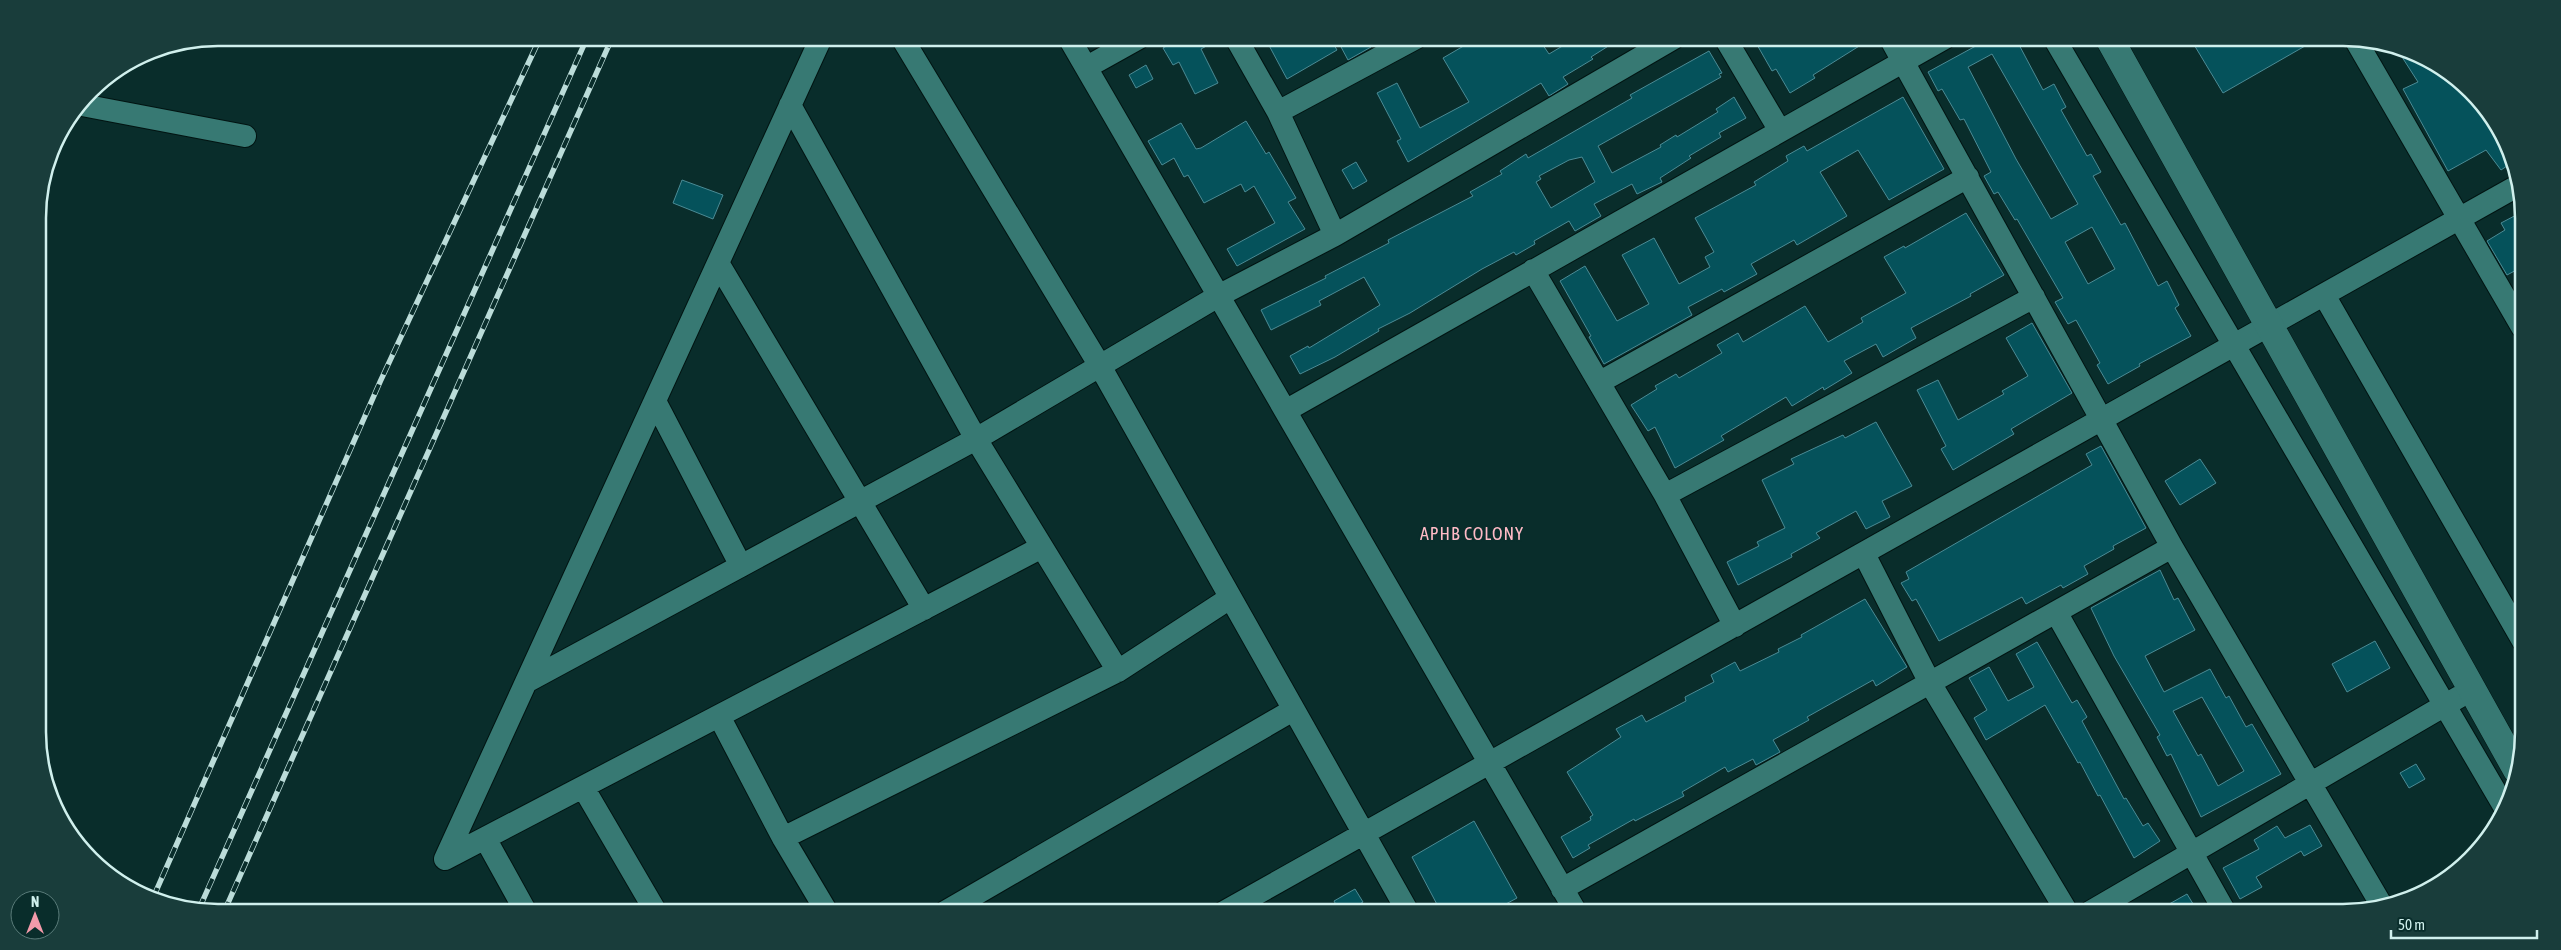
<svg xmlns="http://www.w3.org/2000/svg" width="2561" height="950" font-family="'Asap Condensed',sans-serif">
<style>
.building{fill:#05525b;stroke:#4b8b95;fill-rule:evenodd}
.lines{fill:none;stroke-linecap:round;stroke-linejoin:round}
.minor-casing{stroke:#021412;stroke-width:24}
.tertiary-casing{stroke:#021412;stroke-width:29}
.minor{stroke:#377973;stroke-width:22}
.tertiary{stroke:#377973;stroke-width:28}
.rail-casing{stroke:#bbdcd9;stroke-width:5.5}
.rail{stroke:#092d2b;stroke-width:4;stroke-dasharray:11;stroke-linecap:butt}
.labels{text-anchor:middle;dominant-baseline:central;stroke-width:4;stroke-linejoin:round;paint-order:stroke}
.quarter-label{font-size:18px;letter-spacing:1px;fill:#ffbbc6;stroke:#092d2b}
.rim{fill:none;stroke:#d0f0ed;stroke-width:2.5}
</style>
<rect width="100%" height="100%" fill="#092d2b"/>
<path class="building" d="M1181,38h40l-20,11 17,34 -23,11 -16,-32 -6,3 -10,-17z
M1265,38h65l7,12 -50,29z
M1356,38h9l6,9 -23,13 -8,-15z
M1464,38h74l11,16 27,-16h45l-30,19 2,2 -30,18 5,7 -3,2 -16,10 -8,-13 -133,79 -11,-21 4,-2 -24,-46 20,-10 23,45 49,-26 -26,-44 24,-14z
M1766,38h106l-59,37 2,3 -25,15 -14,-24 -4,2 -16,-28z
M1983,38h39l-5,3 26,49 11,-6 12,23 -5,3 26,46 4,-2 10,18 -8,4 28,49 4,-2 33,63 9,-5 12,24 -4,3 16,28 -52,28 1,2 -32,18 -11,-19 3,-2 -24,-43 -8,4 -13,-22 8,-4 -46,-79 -2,1 -17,-28 -4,2 -10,-18 7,-4 -27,-53 -4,1 -18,-31 -4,2 -10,-19 57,-31zM1992,54l86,150 -27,15 -35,-60 -48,-92zM2092,227l23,42 -27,15 -23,-42z
M2190,38h129l-96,55z
M2395,46l6,1 78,52 31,50 3,13 -12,8 -15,-20 -38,21 -45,-82 15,-7z
M1709,51l13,22 -3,1 2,3 -123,69 14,27 49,-26 -1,-2 16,-10 1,2 41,-25 -2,-3 18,-12 12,21 -27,15 2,4 -32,19 2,2 -31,20 2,4 -25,12 -5,-10 -38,20 7,12 -26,15 -6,-10 -35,20 1,3 -19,11 -2,-3 -32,17 -72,44 -32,16 1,2 -44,26 -35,17 -10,-18 18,-10 1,2 71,-43 -16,-28 -45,24 2,4 -50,25 -10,-20 65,-32 -1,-2 64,-33 -1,-3 85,-44 -3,-4 32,-18 -2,-3 26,-17 2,4 40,-23 64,-37 -2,-3zM1582,157l13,25 -44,26 -15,-26 5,-3 -2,-3 30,-16z
M1146,65l7,14 -17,9 -7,-13z
M1903,97l41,72 -55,31 -31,-50 -38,22 27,44 -50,29 -3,-5 -43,24 6,10 -33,18 -2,-3 -34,18 4,8 -88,49 -15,-27 2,-1 -31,-55 25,-15 32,55 32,-17 -27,-49 32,-17 25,46 31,-17 -5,-10 9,-5 -19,-34 61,-33 -2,-3 34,-21 -2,-5 18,-10 3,5z
M1246,121l20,33 3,-2 27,46 -8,4 17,27 -68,37 -10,-17 48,-26 -21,-37 -9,6 -4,-8 -37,19 -16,-28 -4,2 -10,-19 -12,7 -14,-24 33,-18 15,26 5,-1z
M1356,162l11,19 -14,8 -11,-19z
M682,180l41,15 -10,24 -40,-16z
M2522,212v55l-15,8 -20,-34 18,-11 -4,-7z
M1966,213l38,62 -34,19 1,2 -60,32 5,10 -33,19 -7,-13 -32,17 8,12 -28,17 -1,-3 -31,19 -6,-9 -65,39 3,4 -49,28 -20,-41 -7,4 -17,-26 26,-16 -2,-3 21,-12 3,4 43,-25 -5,-8 21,-12 5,9 62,-36 23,36 35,-20 -2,-4 45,-25 -22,-36 20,-11 1,2z
M2032,323l40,70 -61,36 3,5 -61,36 -12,-21 5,-3 -29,-56 21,-10 20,40 46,-26 -2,-3 26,-15 -22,-38z
M1876,422l36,64 -30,15 8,16 -24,12 -10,-18 -40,22 4,5 -29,16 1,3 -54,28 -11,-23 32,-16 -2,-4 28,-14 -23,-48 32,-16 -3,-5 52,-24 2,3z
M2101,446l45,82 -33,18 1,3 -30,17 4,8 -25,14 -2,-3 -35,19 -4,-7 -83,44 -23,-42 -4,2 -11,-18 8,-4 -3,-7 186,-107 -6,-11z
M2200,459l16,24 -36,22 -15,-24z
M2160,570l14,30 4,-2 17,32 -50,26 19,36 46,-23 16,29 3,-2 17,31 6,-3 29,50 -80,43 -30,-63 -4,2 -10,-19 3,-2 -46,-79 -23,-48zM2202,697l42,74 -26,15 -17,-32 -3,2 -25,-45z
M1865,599l42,68 -31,19 -3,-6 -66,37 2,3 -36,20 7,12 -24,13 -3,-6 -25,13 -3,-5 -43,25 2,4 -49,25 -1,-2 -46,26 2,3 -17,10 -12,-21 30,-17 -1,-3 3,-2 -26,-43 54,-35 -5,-8 26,-14 4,7 40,-21 -1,-4 29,-15 -3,-7 24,-13 5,9 39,-19 -1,-3 24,-12 -1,-2z
M2375,641l15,27 -43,24 -15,-28z
M2037,642l35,61 5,-3 10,17 -5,4 42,78 2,-1 17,28 5,-3 12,18 -26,17 -34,-63 -2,1 -18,-34 -2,1 -33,-58 -59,35 -12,-22 13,-8 -18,-32 20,-11 19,34 26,-14 -18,-33z
M2416,764l9,15 -16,9 -9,-15z
M1474,821l43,77 -26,14h-50l-29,-55z
M2310,825l12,21 -18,10 -3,-5 -45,26 6,10 -22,12 -17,-31 36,-19 -5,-9 23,-14 8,12z
M1355,889l8,13 -17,10h-6l-6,-11z
M2187,894l11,18h-43z"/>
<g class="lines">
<g class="minor-casing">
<path id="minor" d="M902,38l198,328 308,546
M1069,38l507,874
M1236,38l42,74 57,123
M1725,38l55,93
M1890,38l282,509 210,359
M2054,38l451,770
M2355,39l167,288
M1087,67l52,-29
M82,105l163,31
M790,105l186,334 142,232
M1278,112l138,-74
M718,263l206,346
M1533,270l132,225 70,131
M2324,295l199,346
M1600,382l368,-205
M655,401l86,165
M1287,410l658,-372
M1665,495l369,-198
M1864,554l66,129 137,229
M2056,612l169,300
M526,682l450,-243 244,-144 115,-60 339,-197
M719,716l64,122 44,74
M583,787l73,125
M485,838l41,74
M783,838l335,-167 112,-73
M445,859l376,-821
M445,859l597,-312
M1562,889l610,-342
M945,912l348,-202
M1224,912l1295,-727
M2090,912l369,-215"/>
</g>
<g class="tertiary-casing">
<path id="tertiary" d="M2109,38l408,732"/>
</g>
<use href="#minor" class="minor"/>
<use href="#tertiary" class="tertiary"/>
<g class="rail-casing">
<path id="rail" d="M153,898l227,-516 160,-344
M199,909l388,-871
M224,912l388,-874"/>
</g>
<use href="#rail" class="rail"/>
</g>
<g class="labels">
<g class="quarter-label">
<text x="1472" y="533">APHB COLONY</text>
</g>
</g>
<path d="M0 0H2561V950H0ZM218 46H2343A172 172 0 0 1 2515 218V732A172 172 0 0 1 2343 904H218A172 172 0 0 1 46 732V218A172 172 0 0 1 218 46Z" fill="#193d3b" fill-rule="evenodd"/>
<path class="rim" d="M218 46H2343A172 172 0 0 1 2515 218V732A172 172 0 0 1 2343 904H218A172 172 0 0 1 46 732V218A172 172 0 0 1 218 46Z"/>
<g transform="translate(35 915)"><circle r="24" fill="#092d2b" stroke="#597b79"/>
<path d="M0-4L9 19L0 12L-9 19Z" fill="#f39aaa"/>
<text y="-8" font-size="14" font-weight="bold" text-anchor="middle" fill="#d0f0ed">N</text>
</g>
<path d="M2391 930v8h146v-8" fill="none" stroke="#d0f0ed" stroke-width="2.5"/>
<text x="2398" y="930" font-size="15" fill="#d0f0ed" stroke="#092d2b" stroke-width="4" paint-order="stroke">50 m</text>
</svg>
